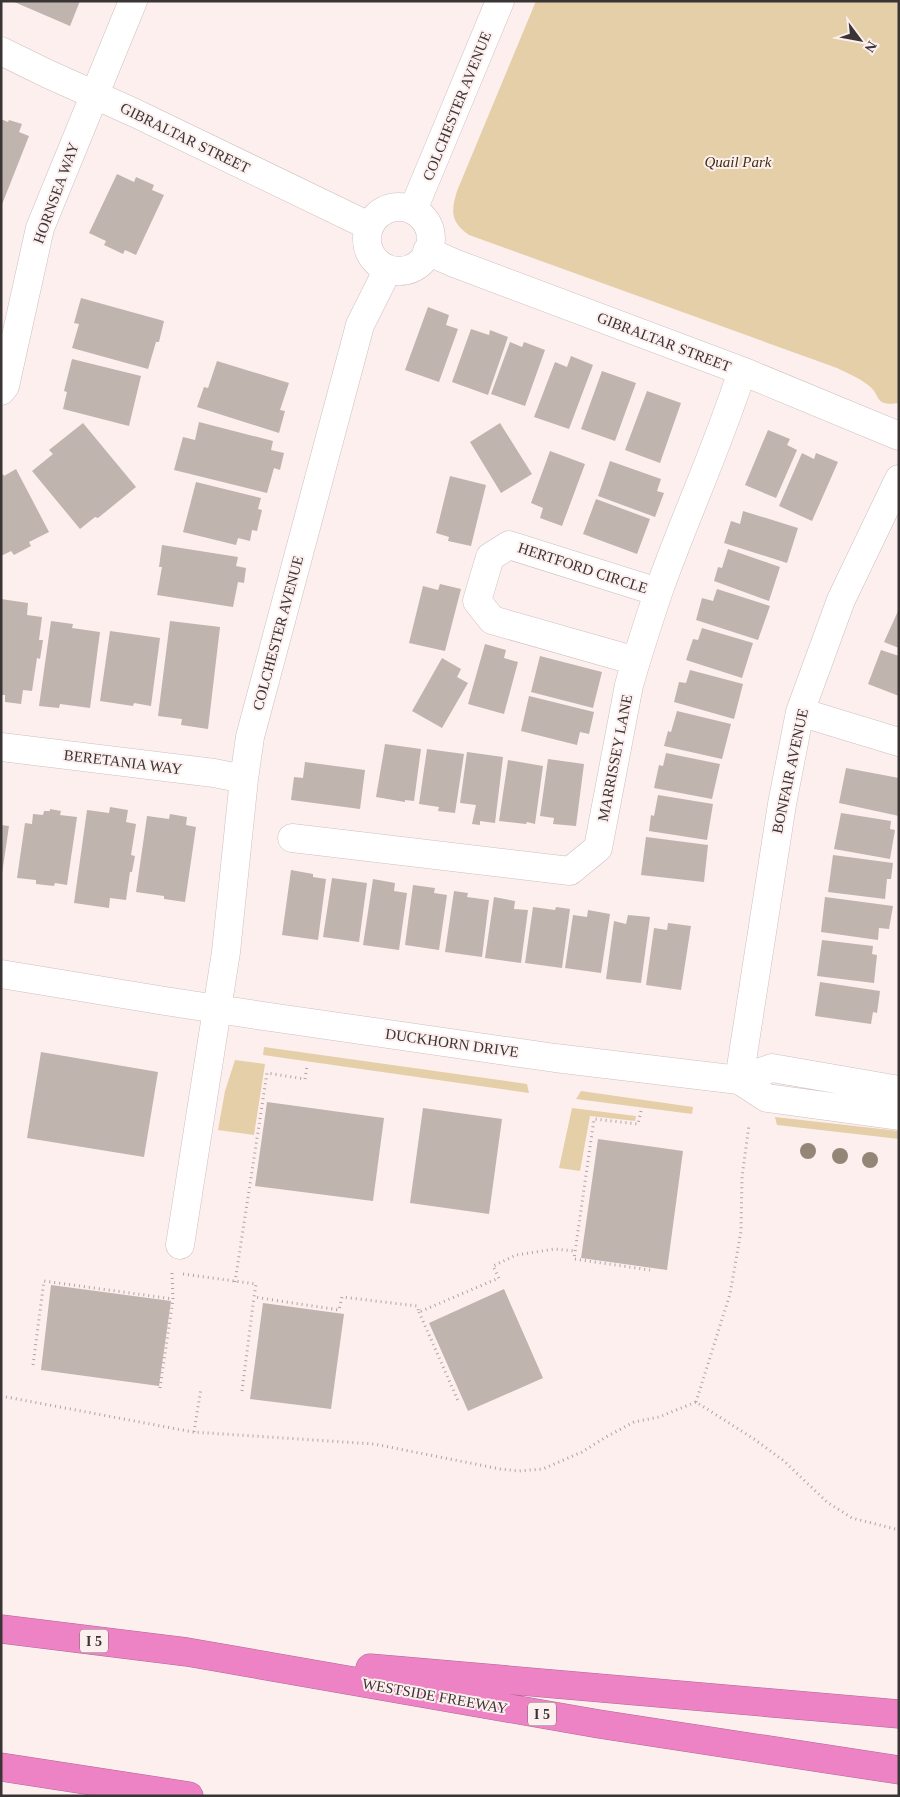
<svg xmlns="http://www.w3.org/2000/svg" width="900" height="1797" font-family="Georgia,serif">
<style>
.green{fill:#e5cfa8}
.building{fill:#c0b4ae}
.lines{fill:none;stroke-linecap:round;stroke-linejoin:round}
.minor-casing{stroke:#cdbfbf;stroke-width:29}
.highway-casing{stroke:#ae6892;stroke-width:29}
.path{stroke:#aea3a3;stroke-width:3;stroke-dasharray:1 4;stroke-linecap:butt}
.minor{stroke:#fff;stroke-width:28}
.highway{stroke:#ed83c4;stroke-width:28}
.tree{fill:#948677}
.labels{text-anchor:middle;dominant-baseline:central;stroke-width:4;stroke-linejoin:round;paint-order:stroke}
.shield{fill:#feefef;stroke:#756d6d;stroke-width:1}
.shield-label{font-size:14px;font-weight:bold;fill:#3a3535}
.street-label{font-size:15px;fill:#3a3535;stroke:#feefef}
.park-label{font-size:15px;font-style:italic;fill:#3e3014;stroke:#feefef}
</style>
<rect width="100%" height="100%" fill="#feefef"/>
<path class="green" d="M536,1h363v402c-26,4 -17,-8 -31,-18 -9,-7 -21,-12 -31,-17l-368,-133c-19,-13 -18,-24 -12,-44z
M264,1047l263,37 2,9 -266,-38z
M235,1060l30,4 -11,71 -36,-5 7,-39z
M581,1091l112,16 -1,7 -116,-15z
M572,1108l64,8 -1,5 -45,-5 -10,55 -21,-3z
M775,1117l124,14v8l-122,-14z"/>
<path class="building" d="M12,1h68l-10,25z
M1,119l7,3 1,-2 13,4 -3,8 10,4 -28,71z
M117,174l17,8 2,-5 18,8 -2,5 12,5 -28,60 -11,-5 -2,4 -19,-9 2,-4 -17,-8z
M81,298l83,23 -5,21h-3l-8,27 -76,-21 7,-24 -5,-1z
M428,307l21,8 -3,10 12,4 -19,53 -34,-12z
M471,329l18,6 1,-5 18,7 -20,58 -36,-13z
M510,342l12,5 2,-5 21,8 -20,56 -34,-12z
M571,356l22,9 -24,64 -35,-12 21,-55 12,5z
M72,359l69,17 -12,50 -66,-17 4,-17 -3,-1z
M217,361l72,22 -9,27 5,1 -6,22 -82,-26 7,-20 4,1z
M602,371l34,12 -21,58 -34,-12z
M647,391l34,12 -21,60 -35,-13z
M199,422l74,19 -2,9 13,3 -4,17 -6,-2 -7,25 -93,-23 9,-33 12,3z
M83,423l53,64 -38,31 -3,-1 -15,12 -48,-58 21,-17 -4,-4z
M500,423l32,51 -31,19 -31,-51z
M768,430l22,9 -3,6 10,5 -21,48 -31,-13z
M550,451l35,13 -23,62 -22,-8 3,-10 -12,-5z
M802,453l12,6 2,-6 22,9 -26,59 -33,-15z
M610,461l51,18 -4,12 7,2 -9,24 -57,-21z
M16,469l33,63 -20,10 2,4 -17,9 -3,-4 -10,5v-81l2,-1 1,2z
M450,476l36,9 -15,61 -23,-5 1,-4 -13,-4z
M196,482l65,16 -3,11 4,1 -5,21 -5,-1 -2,11 -12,-3 -2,7 -53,-13z
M596,499l54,20 -13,35 -54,-20z
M743,511l55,17 -11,35 -63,-20 7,-22 9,3z
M162,545l76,12 -2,9 10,2 -2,15 -6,-1 -5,25 -76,-12 5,-28h-3z
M728,549l52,18 -11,34 -55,-20 4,-14 4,1z
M440,584l21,5 -16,62 -36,-8 14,-57 15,4z
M717,589l53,17 -12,34 -62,-20 6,-22 11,3z
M1,599l27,4 -1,12 15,2 -3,23h4l-3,19 -3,-1 -5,33 -9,-1 -2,14 -16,-2v-7h-4z
M899,609v39l-15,-6z
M51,621l22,3 -1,4 28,4 -10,76 -30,-4 -1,4 -20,-2z
M170,621l50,6 -12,102 -27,-4 1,-6 -24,-3z
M702,628l51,15 -11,35 -56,-18 7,-21 5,1z
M110,631l50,7 -9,68 -17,-3 -1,3 -33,-5z
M485,644l21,6 -2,8 14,4 -14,52 -36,-10z
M881,650l18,6v40l-31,-12z
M540,656l62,16 -9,36 -62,-16z
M442,658l19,11 -4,8 11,6 -26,45 -30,-17z
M690,670l53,14 -9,35 -60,-17 5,-20 7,1z
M529,696l65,16 -5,22 -9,-2 -3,13 -56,-14z
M677,711l54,13 -9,35 -58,-13 4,-15 3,1z
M385,744l36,5 -7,52 -9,-1v2l-29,-5z
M427,749l37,5 -9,59 -17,-2 1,-4 -20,-3z
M467,752l36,5 -8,66 -15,-2v4l-8,-1 4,-19 -16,-2z
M666,753l54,11 -8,35 -58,-11 5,-23 4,1z
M548,759l36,5 -8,62 -23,-2 1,-6 -14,-2z
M508,760l35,6 -8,58 -8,-2 -1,2 -27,-3z
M305,762l60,8 -5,39 -69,-9 3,-23 9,1z
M846,768l53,10v38l-60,-13z
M658,795l55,9 -6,36 -58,-9 2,-16 3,1z
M110,807l18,3 -2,12 10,2 -5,31 4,1 -3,16h-2l-4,28 -16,-2 -1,10 -35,-5 13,-93 22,3z
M50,809l11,2 -1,4 17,2 -10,68 -12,-2 -1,3 -18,-2v-4l-19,-2 8,-55 7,1 1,-10 10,1 1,-4h6z
M841,813l50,8 -1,8 5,1 -5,29 -56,-10z
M170,814l17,3 -1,8 10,2 -11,75 -21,-3v-3l-28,-4 11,-76 22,3z
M1,825l8,1 -7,48h-1z
M646,837l62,8 -4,37 -63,-7z
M833,855l60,8 -2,16h-4l-2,20 -57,-7z
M291,870l22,4v3l13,2 -8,61 -36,-5z
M332,878l35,5 -8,59 -36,-5z
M373,879l22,4 -1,8 13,2 -8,57 -36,-5z
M413,885l22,3 -1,5 13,2 -8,55 -34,-5z
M454,891l14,2 -1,4 22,3 -7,57 -37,-5z
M494,897l21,4 -1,8 14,1 -7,53 -36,-5z
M825,897l68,9 -4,23 -10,-1 -1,12 -57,-8z
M533,907l22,3 1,-3 14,2 -8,59 -37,-5z
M588,910l22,4 -9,59 -36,-5 8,-53 14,2z
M628,915l22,2 -9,66 -35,-4 8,-58 12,3z
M668,923l23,3 -10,64 -35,-5 8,-57 13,2z
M822,940l51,6 -1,8 5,1 -3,28 -57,-7z
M820,982l60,9 -3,22 -4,-1 -2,12 -56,-8z
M41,1052l117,20 -14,85 -117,-19z
M267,1102l117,16 -11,83 -118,-15z
M423,1108l79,11 -13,95 -79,-11z
M598,1139l85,12 -16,119 -86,-12z
M51,1285l120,16 -12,85 -118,-16z
M504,1289l39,89 -75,33 -39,-88z
M263,1303l81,11 -13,95 -81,-10z"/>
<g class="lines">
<g class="minor-casing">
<path id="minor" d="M1,51l47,23 87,39 234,113
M367 239a32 32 0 1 1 64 0a32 32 0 1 1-64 0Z
M413,210l87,-209
M427,251l27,12 288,108 157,65
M1,391l4,-5 35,-158 93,-227
M636,661l-144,-41 -15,-19 13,-44 19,-12 149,47
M800,712l99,30
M1,747l213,26 30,6
M292,838l278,33 28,-23 31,-163c9,-31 19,-62 29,-92 26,-74 60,-146 84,-222
M1,974l164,27 105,16 285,41 184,22 28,18 132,18
M739,1080l43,-276 18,-92 41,-112 58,-121
M739,1080l33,-12 127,22
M180,1245l46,-293 18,-173 6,-42 110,-412 28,-56"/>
</g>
<g class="highway-casing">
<path id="highway" d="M1,1629l186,23 412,72 300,46
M370,1668l529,46
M1,1767l188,29"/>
</g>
<path class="path" d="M641,1111l-3,13 -44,-5 -20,140 76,11
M183,1274l73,10 -2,13 85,13 3,-13 75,9 2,6 80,-34 -6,-12 23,-11 39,-6 19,2
M235,1282l32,-209 38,6 2,-13
M419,1312l40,91
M33,1365l11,-84 129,18 -1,-26
M160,1388l13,-89
M242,1391l12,-94
M1,1396l192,36 181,12 126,25 19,2 24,-2 39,-17 24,-15 28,-15 25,-5 37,-15 58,37 30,22 43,41 25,16 47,12
M696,1402l34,-108 11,-63 1,-54 7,-52
M194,1432l7,-44"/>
<use href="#minor" class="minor"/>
<use href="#highway" class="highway"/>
</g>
<g class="tree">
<circle cx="808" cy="1151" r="8"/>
<circle cx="840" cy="1156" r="8"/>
<circle cx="870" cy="1160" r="8"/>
</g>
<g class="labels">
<g class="shield">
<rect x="80" y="1629.5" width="28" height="23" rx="4"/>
<rect x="528" y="1702.5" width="28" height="23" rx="4"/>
</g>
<g class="shield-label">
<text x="94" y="1641">I 5</text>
<text x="542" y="1714">I 5</text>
</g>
<g class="street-label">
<text transform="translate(457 106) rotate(-68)">COLCHESTER AVENUE</text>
<text transform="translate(185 138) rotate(26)">GIBRALTAR STREET</text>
<text transform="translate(56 193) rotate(-70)">HORNSEA WAY</text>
<text transform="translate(664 342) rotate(21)">GIBRALTAR STREET</text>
<text transform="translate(583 568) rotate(18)">HERTFORD CIRCLE</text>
<text transform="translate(278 633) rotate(-75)">COLCHESTER AVENUE</text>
<text transform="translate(615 758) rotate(-79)">MARRISSEY LANE</text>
<text transform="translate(123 762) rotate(7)">BERETANIA WAY</text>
<text transform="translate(790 771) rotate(-78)">BONFAIR AVENUE</text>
<text transform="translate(452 1043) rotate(8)">DUCKHORN DRIVE</text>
<text transform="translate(435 1696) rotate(10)">WESTSIDE FREEWAY</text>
</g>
<g class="park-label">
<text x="738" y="162">Quail Park</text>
</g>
</g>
<rect width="900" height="1797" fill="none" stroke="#3a3535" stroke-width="5"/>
<g transform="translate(860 40) rotate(122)" stroke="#feefef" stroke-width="4" paint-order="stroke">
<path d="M0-4L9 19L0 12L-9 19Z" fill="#3a3535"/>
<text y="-8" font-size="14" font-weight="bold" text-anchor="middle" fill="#3a3535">N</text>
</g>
</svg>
